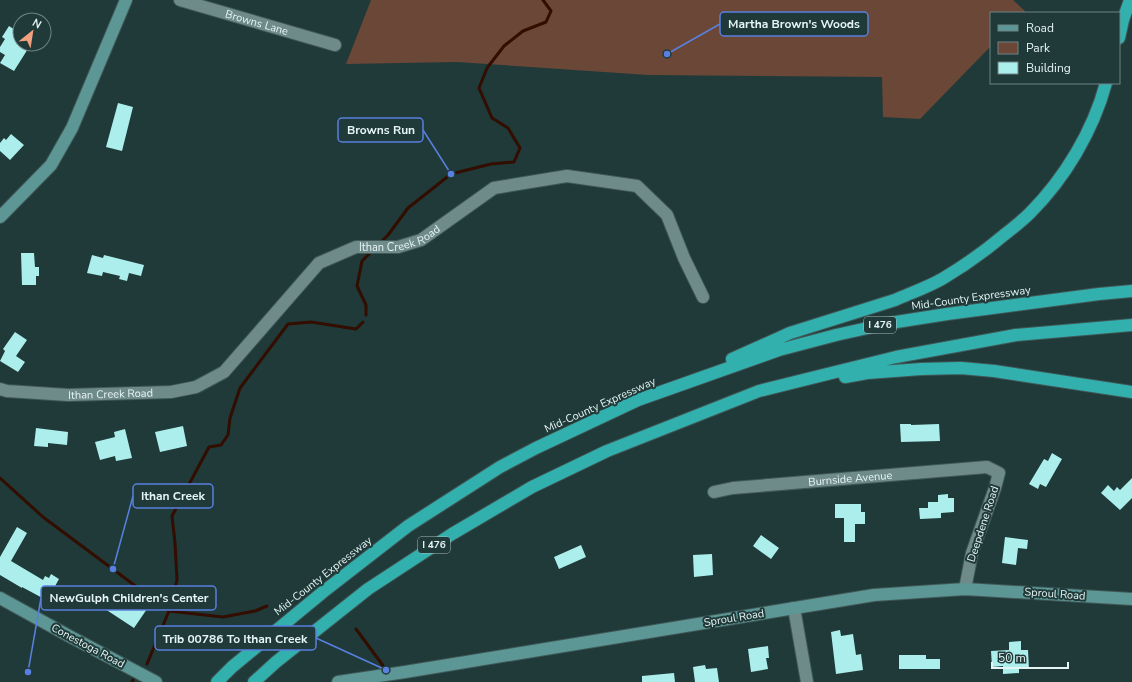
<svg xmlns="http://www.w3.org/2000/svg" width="1132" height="682" font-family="'Nunito Sans',sans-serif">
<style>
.green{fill:#6b4737}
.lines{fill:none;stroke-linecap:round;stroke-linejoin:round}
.stream{stroke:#320d00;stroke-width:3}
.building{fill:#aceeec}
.minor-casing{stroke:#405857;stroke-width:14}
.secondary-casing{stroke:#405857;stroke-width:14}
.motorway-casing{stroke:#405857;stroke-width:14}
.minor{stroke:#6e8b8a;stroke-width:12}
.secondary{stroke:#5c9695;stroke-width:12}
.motorway{stroke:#32b0ae;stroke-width:12}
.labels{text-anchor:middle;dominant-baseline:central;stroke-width:4;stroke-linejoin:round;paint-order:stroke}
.shield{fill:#1f3a39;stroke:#aabcbc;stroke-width:1}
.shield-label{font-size:10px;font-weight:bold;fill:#e5f4f4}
.street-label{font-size:11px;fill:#e5f4f4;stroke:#1f3a39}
.leader{fill:none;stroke:#5980e0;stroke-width:1.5}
.callout-dot{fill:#5980e0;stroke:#1f3a39;stroke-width:1.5}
.callout{fill:#1f3a39;stroke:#5980e0;stroke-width:1.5}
.callout-label{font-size:12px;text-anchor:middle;font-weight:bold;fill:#e5f4f4}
</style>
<rect width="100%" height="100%" fill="#1f3a39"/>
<path class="green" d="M371,0h642l12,11 -2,2h-32v33l-71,73 -37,-2 -1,-40 -234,-2 -191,-13 -111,2z"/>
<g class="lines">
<path class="stream" d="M380,243l8,-8 20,-27 43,-34 40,-10 23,-2 6,-14 -12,-20 -16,-10 -13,-30 8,-20 17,-22 19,-15 23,-9 5,-11 -8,-11
M366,315v-10l-9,-19 5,-25 10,-10
M0,478l43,39 126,94
M169,611l54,6 32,-6 12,-5
M356,629l31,42
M147,664l22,-53 8,-31 -2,-37 -3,-27 37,-69 12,-2 7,-10 2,-17 10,-30 48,-64 23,-2 45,7 7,-7
M132,682l1,-2"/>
</g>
<path class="building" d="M9,26l11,7v11h11l-17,27 -14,-8 5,-8 -5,-3v-5l5,-8 -3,-2z
M118,103l15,4 -11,44 -16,-4z
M11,134l13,11 -14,15 -10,-9v-8l4,-5 2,2z
M21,253h13l1,14h4v9h-3v9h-14z
M92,255l11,3 1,-3 40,10 -3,11 -12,-3 -2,8 -8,-2 1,-3 -17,-4 -1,4 -15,-3z
M15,332l12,8 -11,16 9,6 -7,10 -18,-11 5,-10 -2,-2z
M900,424h11v1l28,-1 1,17 -39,1z
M183,426l4,20 -27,6 -5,-20z
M36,428l32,4 -1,13 -19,-2v4l-14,-1z
M125,429l7,29 -16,3 -1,-5 -15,4 -5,-18 20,-5 -1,-5z
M1052,453l10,6 -16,28 -6,-3 -2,5 -9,-5 15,-25 4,2z
M1132,478v20l-12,12 -19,-17 7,-8 6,6 3,-4 3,3z
M948,494v4h6v14l-13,1v5l-21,1 -1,-11h9v-6h10v-7z
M835,504h26v8h4v12h-10v18h-11v-24h-9z
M17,527l10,6 -16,28 32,19 2,-4 4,2 2,-4 8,5 -5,9 7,3 -5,9 -6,-3 -2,4 -26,-14v1l-22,-13v-18z
M761,535l18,13 -8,11 -18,-13z
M1005,537l23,3 -1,9 -9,-1 -2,17 -14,-2z
M581,545l5,12 -27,12 -5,-12z
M712,554l1,21 -19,2 -1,-22z
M118,590l29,19 -13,19 -29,-19z
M840,630l1,6 12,-2 3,21 5,-1 2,16 -27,4 -5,-42z
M1021,641v9h7l1,19h-10v4l-16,1v-8l-11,1 -1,-16 18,-1v-8z
M768,646l1,12h-3l2,11 -17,3 -3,-23z
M899,655h27v4h14v10h-41z
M705,665l1,4 11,-1 2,14h-24l-2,-15z
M674,673l1,9h-33v-6z"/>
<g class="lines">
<g class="minor-casing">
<g id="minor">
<path id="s1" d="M180,0l155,45"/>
<path id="s2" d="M0,389l7,2 61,4 103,-3 25,-5 28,-15 95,-109 37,-16h42l23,-7 73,-52 73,-12 70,10 30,29 17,43 19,39"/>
<path id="s3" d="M714,492l19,-4 254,-21 12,6 -4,15 -23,65 -7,36"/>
<path d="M794,608l13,74"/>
</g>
</g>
<g class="secondary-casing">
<path id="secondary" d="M0,217l51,-52 21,-37 54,-128
M0,598l69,38 87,46
M338,682l67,-10 469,-77 91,-6 167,10"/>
</g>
<g class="motorway-casing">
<path id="motorway" d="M1119,38l4,-18 7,-20
M732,359l58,-26 105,-33c16,-7 33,-13 47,-21 22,-13 43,-28 62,-44 9,-7 18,-14 26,-22 35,-35 63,-82 76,-130
M845,377l22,-4 54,-4 40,-1 33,3 138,21
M217,682l15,-15 91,-75 85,-66 92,-59 36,-19 102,-48 141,-50 57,-15 54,-12 57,-9 152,-20 33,-3
M254,682l22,-20 92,-73 84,-55 80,-47 75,-36 152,-60 137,-34 120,-22 116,-10"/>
</g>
<use href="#minor" class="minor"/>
<use href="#secondary" class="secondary"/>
<use href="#motorway" class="motorway"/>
</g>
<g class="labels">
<g class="shield">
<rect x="864" y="317" width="32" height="16" rx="3"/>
<rect x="418" y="537" width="32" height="16" rx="3"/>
</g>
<g class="shield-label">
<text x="880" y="325">I 476</text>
<text x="434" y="545">I 476</text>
</g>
<g class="street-label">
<text stroke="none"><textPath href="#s1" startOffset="80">Browns Lane</textPath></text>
<text stroke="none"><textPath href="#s2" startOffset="459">Ithan Creek Road</textPath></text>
<text transform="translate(971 298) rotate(-8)">Mid-County Expressway</text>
<text stroke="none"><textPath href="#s2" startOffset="111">Ithan Creek Road</textPath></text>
<text transform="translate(600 405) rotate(-24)">Mid-County Expressway</text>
<text stroke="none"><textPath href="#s3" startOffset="137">Burnside Avenue</textPath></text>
<text transform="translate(983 524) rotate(-72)">Deepdene Road</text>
<text transform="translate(323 576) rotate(-38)">Mid-County Expressway</text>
<text transform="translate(1055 594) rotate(4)">Sproul Road</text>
<text transform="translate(734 618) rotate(-9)">Sproul Road</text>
<text transform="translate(88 646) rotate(28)">Conestoga Road</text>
</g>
</g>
<path class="leader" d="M667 54L720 24M451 174L423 130M113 569L133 496M28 672L41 598M386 670L316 638"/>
<g class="callout-dot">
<circle cx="667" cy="54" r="4"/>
<circle cx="451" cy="174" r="4"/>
<circle cx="113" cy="569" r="4"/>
<circle cx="28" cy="672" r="4"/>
<circle cx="386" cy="670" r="4"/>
</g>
<g class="callout">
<rect x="720" y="12" width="148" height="24" rx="4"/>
<rect x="338" y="118" width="85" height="24" rx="4"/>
<rect x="133" y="484" width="80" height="24" rx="4"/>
<rect x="41" y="586" width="175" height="24" rx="4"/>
<rect x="155" y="626" width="161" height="24" rx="4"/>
</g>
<g class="callout-label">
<text x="794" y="28">Martha Brown's Woods</text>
<text x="381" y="134">Browns Run</text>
<text x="173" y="500">Ithan Creek</text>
<text x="129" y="602">NewGulph Children's Center</text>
<text x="235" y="643">Trib 00786 To Ithan Creek</text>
</g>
<rect x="990" y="12" width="130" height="72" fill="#1f3a39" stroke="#6e8484"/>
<rect x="998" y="25" width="20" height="6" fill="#5c9695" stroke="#6e8484"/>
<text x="1026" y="32" font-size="12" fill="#e5f4f4">Road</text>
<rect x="998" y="42" width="20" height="12" fill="#6b4737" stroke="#6e8484"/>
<text x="1026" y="52" font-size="12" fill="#e5f4f4">Park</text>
<rect x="998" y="62" width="20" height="12" fill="#aceeec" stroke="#6e8484"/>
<text x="1026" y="72" font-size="12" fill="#e5f4f4">Building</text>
<g transform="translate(32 32) rotate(30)"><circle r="19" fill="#1f3a39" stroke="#6e8484"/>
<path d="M0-3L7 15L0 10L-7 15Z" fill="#f1a17d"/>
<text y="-6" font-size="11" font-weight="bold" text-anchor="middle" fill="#e5f4f4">N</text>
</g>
<path d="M992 662v6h76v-6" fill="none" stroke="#e5f4f4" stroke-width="2"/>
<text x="998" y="662" font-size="12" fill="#e5f4f4" stroke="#1f3a39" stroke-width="3" paint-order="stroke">50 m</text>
</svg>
